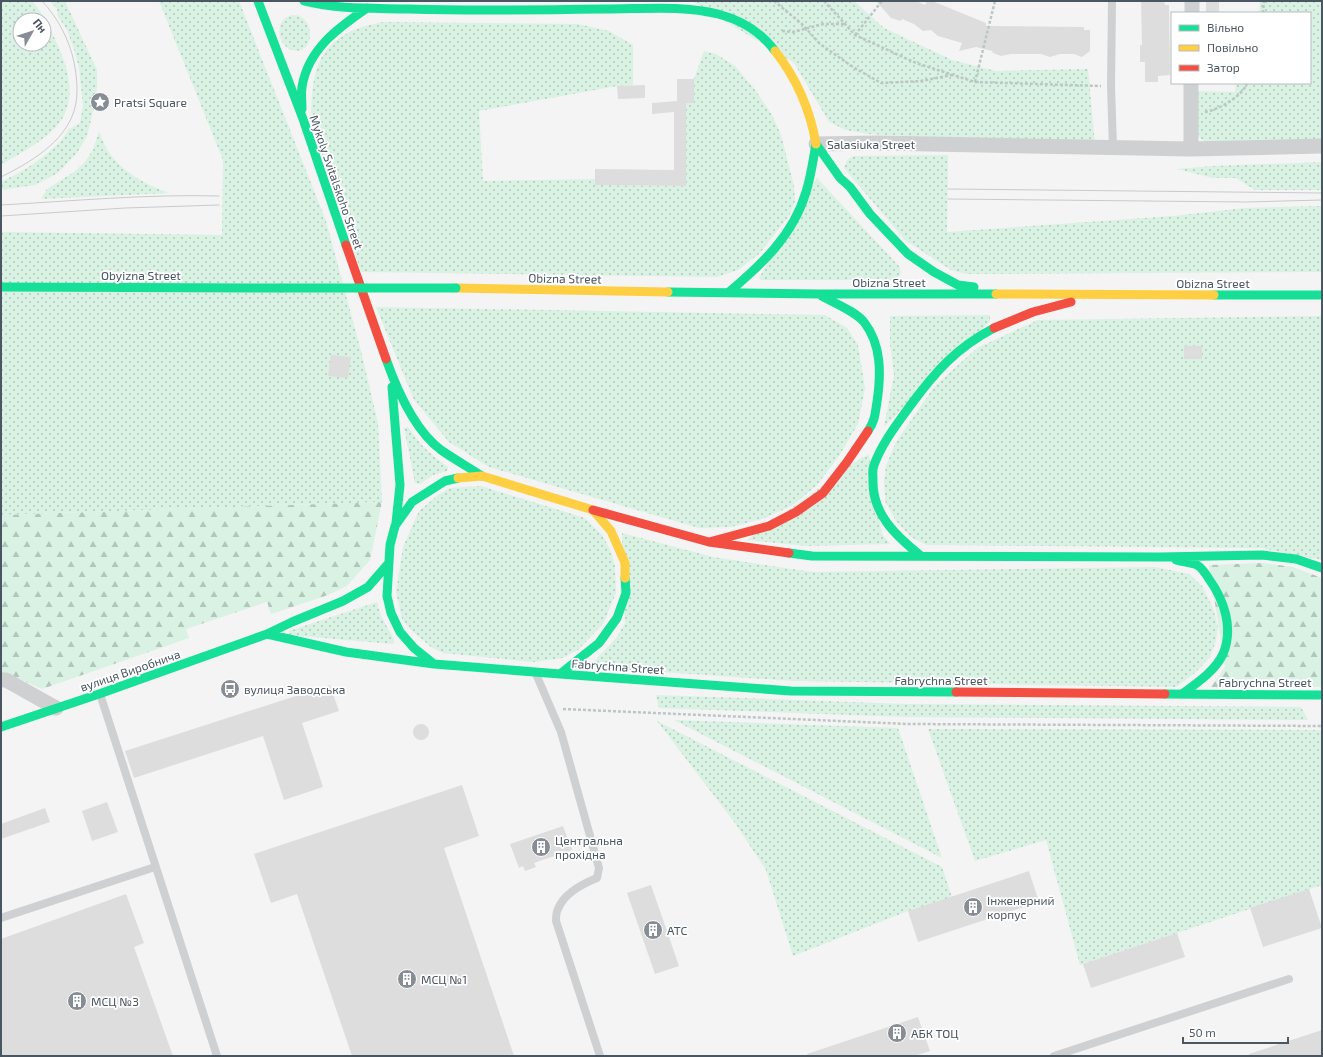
<svg xmlns="http://www.w3.org/2000/svg" width="1323" height="1057" font-family="'Exo 2',sans-serif">
<style>
.grass{fill:url(#grass-dots);fill-rule:evenodd}
.forest{fill:url(#forest-firs)}
.building{fill:#ddddde}
.lines{fill:none;stroke-linecap:round;stroke-linejoin:round}
.path{stroke:#bcc7c4;stroke-width:2.5;stroke-dasharray:3 2;stroke-linecap:butt}
.lane{stroke:#ced0d2;stroke-width:8}
.street{stroke:#ced0d2;stroke-width:15}
.fast{stroke:#16e098;stroke-width:9}
.slow{stroke:#ffcf43;stroke-width:9}
.jam{stroke:#f24e42;stroke-width:9}
.tram{stroke:#c9cacc;stroke-width:1}
.fast-bridge{stroke:#16e098;stroke-width:9}
.labels{text-anchor:middle;dominant-baseline:central;stroke-width:3.5;stroke-linejoin:round;paint-order:stroke}
.poi-label{font-size:12px;fill:#4a5661;stroke:#fff;text-anchor:start}
.street-label{font-size:12px;fill:#4a5661;stroke:#fff}
</style>
<defs>
<pattern id="grass-dots" width="8" height="8" patternUnits="userSpaceOnUse"><rect width="8" height="8" fill="#d9f2e3"/><path d="M2 2h.1M6 6h.1" fill="none" stroke="#b2c7bb" stroke-width="1.8" stroke-linecap="round"/></pattern>
<pattern id="forest-firs" width="22" height="20" patternUnits="userSpaceOnUse"><rect width="22" height="20" fill="#d9f2e3"/><path d="M5 1l3.5 6h-7zM16 11l3.5 6h-7z" fill="#b2c7bb"/></pattern>
</defs>
<rect width="100%" height="100%" fill="#f4f4f4"/>
<path class="grass" d="M1,1h31c11,12 15,22 22,36 12,25 25,59 6,85 -13,18 -40,31 -59,43zM20,20h24v24h-24z
M50,1h15l32,69v17l-2,17 -8,32 -10,17 -19,20 -23,12 -34,5v-8l23,-12 19,-13 17,-15 9,-13 11,-6 3,-18 -4,-37 -5,-19 -7,-19 -10,-15v-6z
M159,1h80l87,220 35,130 17,72 4,79 -381,13v-283l221,3 1,-75z
M692,1h162l30,27 68,32 44,11 92,-2 7,76 -227,-11 -22,-4 -17,-8 -35,-59z
M1260,1h62v138l-113,4 -7,-3 -5,-6 -3,-43 41,1 1,-9h74v-70h-51z
M292,15c3,0 7,0 9,2 11,5 13,29 0,33 -18,5 -28,-19 -17,-31 2,-2 6,-3 8,-4z
M383,22l195,2 31,7 24,14v40l-16,1 -138,25 4,70 112,-2 1,6 90,1v-83h8v-24l10,-28 12,3 19,12 21,25 16,24 9,20 13,51 1,15 -6,15 -30,38 -21,16 -21,7 -356,-5 -50,-152c1,-43 3,-75 48,-92 8,-3 16,-4 24,-6z
M99,131c3,7 5,14 9,20 15,22 37,33 61,42l-128,6 6,-10 27,-17 10,-9 9,-13z
M948,155l-1,77 226,-16 72,-8 77,-2v66l-356,2 -15,-4 -46,-30 -61,-72 3,-8 6,-4z
M1322,162v28h-67l-19,-12h-23l-36,-9 35,-3z
M817,178l82,88 2,7 -2,3 -7,4h-131l-2,-2z
M376,307l449,8 22,13 11,17 7,43 -7,36 -19,32 -22,29 -24,20 -28,13 -34,9 -32,1 -210,-61 -40,-25 -35,-42z
M990,315v6l-106,106 10,-52 -4,-31v-28z
M1322,316v244l-61,-12 -335,-3 -15,-8 -15,-16 -11,-20 -1,-21 2,-14 10,-24 38,-55 43,-39 61,-28z
M408,427c12,18 23,28 40,40l-1,4 -14,4 -13,9 -5,-1 -11,-55z
M869,455l13,79 8,10 -83,2 -60,-6 114,-82z
M481,486l104,32 18,18 8,16 4,14 1,27 -13,31 -25,26 -16,8 -28,4 -91,-9 -12,-6 -21,-18 -8,-10 -6,-27 7,-45 16,-36 19,-16 12,-7z
M622,533l91,24 99,15 343,-5 34,7 13,12 11,22 5,19 -2,14 -6,16 -15,16 -19,14 -382,-6 -205,-14 28,-30 8,-14z
M377,602l4,14 13,23 -1,5 -104,-9v-4z
M656,695l251,9 394,3 7,13 -403,-3 -246,-9z
M674,720l224,8 44,130z
M657,721l285,146 10,30 -44,14 -115,45 -27,-86 -31,-47z
M928,729l394,1v155l-242,80 -34,-125 -71,21z"/>
<path class="forest" d="M382,502l-12,58 -23,26 -19,9 -57,19 -4,-12 -81,27 3,9 -147,51 -36,-16 -5,1v-159z
M1263,563l30,4 29,11v109h-111l14,-20 -16,-102z"/>
<path class="building" d="M876,1h40l9,4 2,-4h5l54,22v3l98,1v3h6v21l-8,6 -8,-3h-14l-10,3 -9,-3h-30l-10,2 -8,-3 -1,-2 -16,-4 -17,4 3,-8 -24,-7 -7,-6 -8,1 -9,-7 -12,-5 -1,2 -10,-3z
M1141,1h23l1,4h4l1,70 -12,1v6h-13v-20h-5v-17h2z
M1206,1h13v12h-13z
M677,79h17v24h-8v83l-91,-1v-16l79,1v-58l-22,2v-11l25,-2z
M645,85v13l-27,1 -1,-13z
M1184,346h18v13h-18z
M331,355l20,2 -3,21 -20,-2z
M330,685l9,26 -37,12 21,64 -39,13 -21,-64 -129,42 -9,-27z
M413 732a8 8 0 1 1 16 0a8 8 0 1 1-16 0Z
M462,785l17,51 -35,12 70,208h-162l-55,-162 -26,9 -17,-49z
M107,802l11,30 -26,9 -10,-30z
M45,808l5,14 -49,17v-15z
M563,826l9,24 -38,13 2,4 -11,4 -2,-5 -4,2 -9,-24z
M1029,871l10,31 -121,40 -10,-31z
M651,885l28,81 -24,8 -28,-81z
M1309,889l13,39 -59,19 -13,-39z
M126,894l18,49 -10,4 39,109h-172v-117z
M1177,933l8,24 -94,31 -8,-24z
M918,1017l12,34 -16,5h-107v-2z
M1322,1030v26h-73v-2z"/>
<g class="lines">
<path class="path" d="M774,1l28,23 18,20 33,23 28,16 40,-2 31,-6
M824,1l31,34 61,28 59,19 126,4
M1263,13l1,-12
M782,31l11,1 30,-8h22
M855,35l27,-34
M975,82l20,-81
M1205,112c13,-2 38,-16 42,-29
M563,709l345,15 414,2"/>
<path class="lane" d="M1112,1l-1,85 2,62
M536,674l25,58 38,136 -2,10c-15,6 -33,15 -39,31 -2,3 -2,8 -2,12l44,135
M100,694l117,362
M1,918l154,-51
M1054,1056l235,-77"/>
<path class="street" d="M1192,13v-12
M816,144l62,-1 313,6 131,-3
M1191,149v-66
M1,680h5l50,28"/>
<path class="fast" d="M258,1l45,118 43,126
M304,1c35,9 70,7 105,8 66,2 131,1 197,0 37,0 76,-4 112,5 23,6 43,18 57,37
M302,109c0,-7 -1,-15 0,-22 6,-38 36,-59 65,-79
M816,144l24,34 10,9 20,27 38,40 26,18 24,13 16,2
M1,287l280,1
M668,292l151,2h177
M728,293c33,-28 65,-57 78,-101 5,-15 7,-32 10,-48
M1214,295h108
M822,296c12,7 33,15 42,26 18,23 17,53 13,80 -2,12 -2,19 -9,29
M386,359c11,31 28,71 55,91 13,9 27,17 41,26
M392,387l8,98 -4,38
M789,553l23,3 349,1 101,-2 34,4 26,9
M921,556c-25,-20 -49,-42 -48,-76 0,-5 -1,-10 1,-15 8,-22 23,-41 36,-59 25,-34 46,-58 84,-78
M1176,560c7,2 15,2 21,5 5,3 9,9 12,14 15,21 25,49 14,75 -8,17 -26,29 -41,40
M267,634l79,18 88,12 126,10 39,-31 18,-25 9,-25 -1,-15
M434,664l-20,-16 -14,-16 -9,-19 -4,-17 3,-51 5,-19 17,-24 33,-21 13,-3
M560,674l231,17 165,1
M1165,694l157,1
M1,727l98,-33 168,-60 25,-12 51,-21 25,-14 20,-23"/>
<path class="slow" d="M775,51c22,28 35,58 41,93
M456,288l212,4
M996,294l218,1
M458,478l24,-2 111,34 18,21 14,32v15"/>
<path class="jam" d="M346,245l40,114
M994,328l39,-16 38,-10
M593,510l116,32 80,11
M709,542l60,-16 27,-14 27,-19 24,-31 21,-31
M956,692l209,2"/>
<path class="tram" d="M1,177c28,-14 63,-34 73,-66 5,-16 3,-33 0,-49 -5,-23 -16,-44 -32,-61
M948,189l374,4
M948,199l298,3 76,-2
M1,205c73,-4 145,-11 218,-9
M1,216l124,-8 94,-3"/>
<path class="fast-bridge" d="M281,288h175"/>
</g>
<defs>
<g id="sight-disc" transform="scale(1)"><circle r="9.5" fill="#868d94" stroke="#fff"/><path d="M0-6L1.8-2.2L6-1.7L2.9 1.2L3.7 5.4L0 3.3L-3.7 5.4L-2.9 1.2L-6-1.7L-1.8-2.2Z" fill="#fff"/></g>
<g id="bus-disc" transform="scale(1)"><circle r="9.5" fill="#868d94" stroke="#fff"/><path d="M-5-6H5V4H4V6H2V4H-2V6H-4V4H-5ZM-3.5-4V0h7V-4ZM-3.5 1.2v1.5H-2V1.2ZM2 1.2v1.5H3.5V1.2Z" fill="#fff"/></g>
<g id="building-disc" transform="scale(1)"><circle r="9.5" fill="#868d94" stroke="#fff"/><path d="M-4-6H4V6H1V3H-1V6H-4ZM-2.5-4.3h1.7v1.8h-1.7ZM.8-4.3h1.7v1.8H.8ZM-2.5-1h1.7V.8h-1.7ZM.8-1h1.7V.8H.8Z" fill="#fff"/></g>
</defs>
<g fill-rule="evenodd">
<use href="#sight-disc" x="100" y="102"/>
<use href="#bus-disc" x="230" y="689"/>
<use href="#building-disc" x="541" y="847"/>
<use href="#building-disc" x="973" y="907"/>
<use href="#building-disc" x="653" y="930"/>
<use href="#building-disc" x="407" y="979"/>
<use href="#building-disc" x="77" y="1001"/>
<use href="#building-disc" x="897" y="1033"/>
</g>
<g class="labels">
<g class="poi-label">
<text x="114" y="102">Pratsi Square</text>
<text x="244" y="689">вулиця Заводська</text>
<text x="555" y="840">Центральна<tspan x="555" dy="14">прохідна</tspan></text>
<text x="987" y="900">Інженерний<tspan x="987" dy="14">корпус</tspan></text>
<text x="667" y="930">АТС</text>
<text x="421" y="979">МСЦ №1</text>
<text x="91" y="1001">МСЦ №3</text>
<text x="911" y="1033">АБК ТОЦ</text>
</g>
<g class="street-label">
<text x="871" y="144">Salasiuka Street</text>
<text transform="translate(337 182) rotate(71)">Mykoly Svitalskoho Street</text>
<text x="141" y="275">Obyizna Street</text>
<text transform="translate(565 278) rotate(1)">Obizna Street</text>
<text x="889" y="282">Obizna Street</text>
<text x="1213" y="283">Obizna Street</text>
<text transform="translate(618 666) rotate(4)">Fabrychna Street</text>
<text transform="translate(130 670) rotate(-19)">вулиця Виробнича</text>
<text x="941" y="680">Fabrychna Street</text>
<text x="1265" y="682">Fabrychna Street</text>
</g>
</g>
<rect width="1323" height="1057" fill="none" stroke="#4a5661" stroke-width="4"/>
<rect x="1171" y="12" width="140" height="72" fill="#ffffff" stroke="#b7bbc0"/>
<rect x="1179" y="25" width="20" height="6" fill="#16e098" stroke="#b7bbc0"/>
<text x="1207" y="32" font-size="12" fill="#4a5661">Вільно</text>
<rect x="1179" y="45" width="20" height="6" fill="#ffcf43" stroke="#b7bbc0"/>
<text x="1207" y="52" font-size="12" fill="#4a5661">Повільно</text>
<rect x="1179" y="65" width="20" height="6" fill="#f24e42" stroke="#b7bbc0"/>
<text x="1207" y="72" font-size="12" fill="#4a5661">Затор</text>
<g transform="translate(32 32) rotate(51)"><circle r="19" fill="#ffffff" stroke="#b7bbc0"/>
<path d="M0-3L7 15L0 10L-7 15Z" fill="#868d94"/>
<text y="-6" font-size="11" font-weight="bold" text-anchor="middle" fill="#4a5661">Пн</text>
</g>
<path d="M1183 1037v6h105v-6" fill="none" stroke="#4a5661" stroke-width="2"/>
<text x="1189" y="1037" font-size="12" fill="#4a5661" stroke="#ffffff" stroke-width="3" paint-order="stroke">50 m</text>
</svg>
